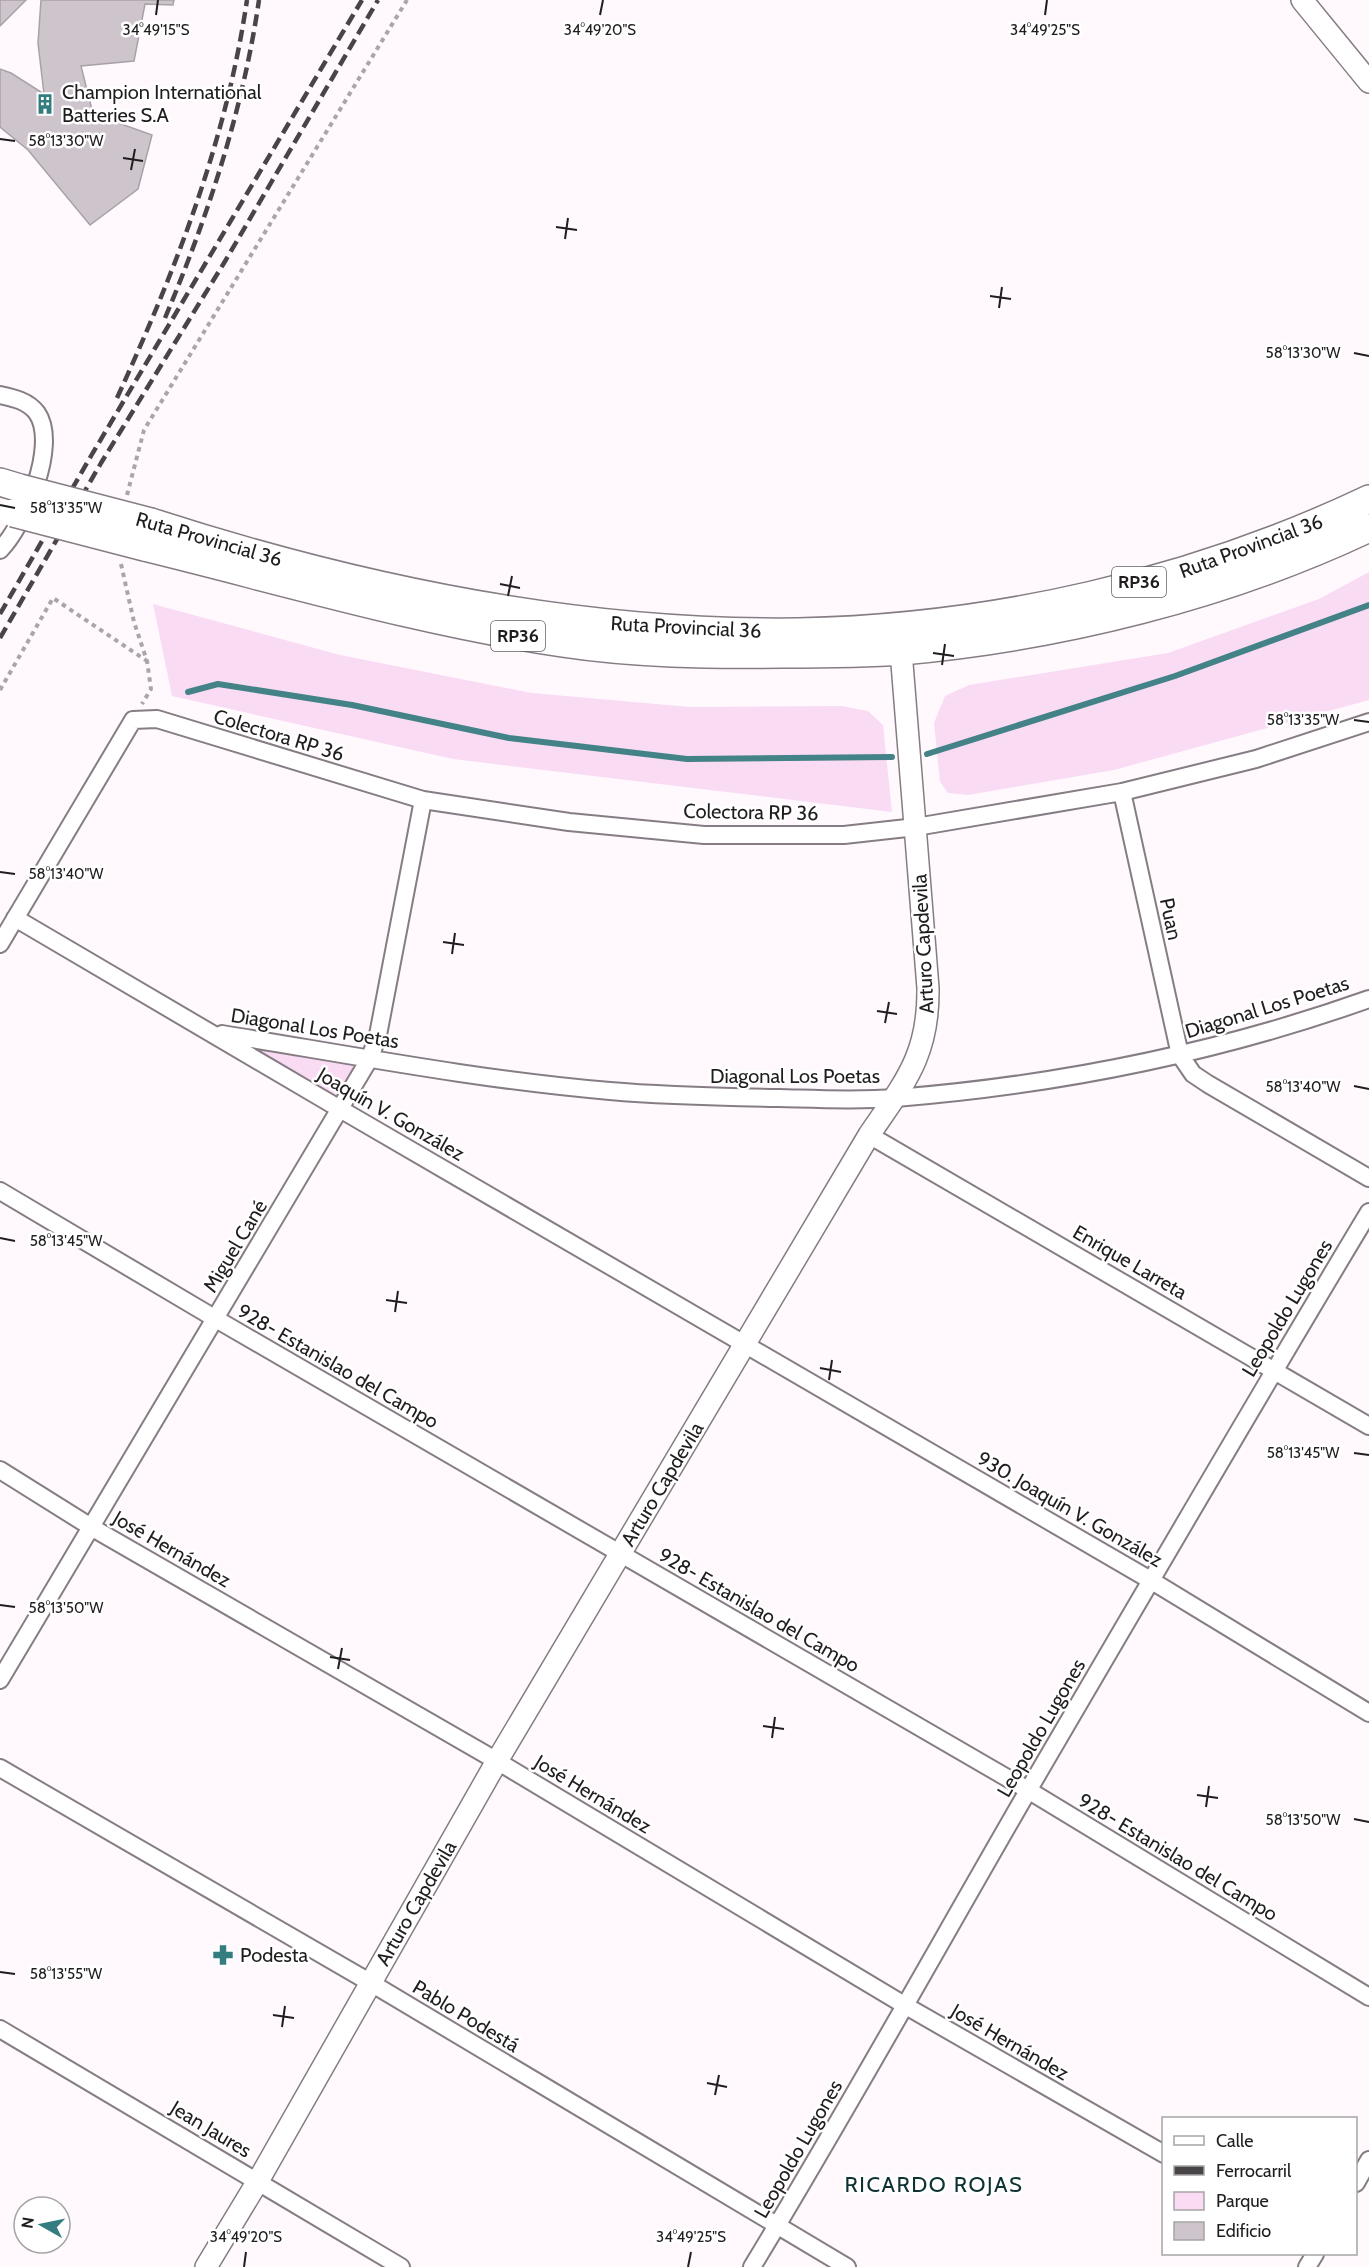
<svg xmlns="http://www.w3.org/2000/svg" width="1369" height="2267" font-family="Cabin,sans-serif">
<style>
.green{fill:#fadbf4}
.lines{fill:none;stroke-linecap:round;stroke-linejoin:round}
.stream{stroke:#438286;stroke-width:6}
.building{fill:#cdc4cc;stroke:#aaa1a8;stroke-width:1.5}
.minor-casing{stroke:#867d84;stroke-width:20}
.tertiary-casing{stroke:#867d84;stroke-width:24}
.primary-casing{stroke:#867d84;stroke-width:30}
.path{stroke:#aaa5a9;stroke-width:4;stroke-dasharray:4.5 4.5;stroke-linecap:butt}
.minor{stroke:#fff;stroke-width:16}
.tertiary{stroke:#fff;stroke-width:21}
.primary{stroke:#fff;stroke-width:27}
.rail{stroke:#484447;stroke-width:4.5;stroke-dasharray:12 6;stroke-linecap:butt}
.primary-bridge-casing{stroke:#867d84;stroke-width:30;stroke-linecap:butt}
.primary-bridge{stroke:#fff;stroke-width:27}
.ticks{fill:none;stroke:#201d1f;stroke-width:2}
.labels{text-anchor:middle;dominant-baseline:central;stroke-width:5;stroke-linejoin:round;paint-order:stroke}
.shield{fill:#fff;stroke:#636162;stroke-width:1.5}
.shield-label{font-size:18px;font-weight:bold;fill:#201d1f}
.poi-label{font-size:20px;fill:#201d1f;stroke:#fff;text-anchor:start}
.street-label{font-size:20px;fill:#201d1f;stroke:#fff}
.quarter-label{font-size:22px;letter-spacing:1.5px;fill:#0e3133;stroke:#fff}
.ticks-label{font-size:15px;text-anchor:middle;fill:#201d1f;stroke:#fff;stroke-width:5;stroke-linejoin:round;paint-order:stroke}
</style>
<rect width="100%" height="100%" fill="#fff9fe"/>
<path class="green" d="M1369,572v128l-255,70 -146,25 -20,-2 -8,-11 -6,-59 11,-27 24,-11 199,-32 151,-54z
M153,604l187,51 192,38 158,14 152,-1 26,5 15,14 9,87 -439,-53 -281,-63z
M232,1040l123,24 -17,38z"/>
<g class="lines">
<path class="stream" d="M188,692l30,-8 134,21 157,33 178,21 205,-2
M927,754l248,-78 194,-71"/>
</g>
<path class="building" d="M0,0h26l-26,26z
M41,0h133l-1,5 -28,-1 -11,57 -53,5 12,48 59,21 -14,54 -48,36 -62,-75 -28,-23v-58l11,4 33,21 -6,-51z"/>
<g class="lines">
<g class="minor-casing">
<path id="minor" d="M0,395c14,3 28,6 37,18 22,32 -13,113 -37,137
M1122,792l58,263 13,19 15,10 161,94
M15,918l325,191 812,472 217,132
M0,944l133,-224 24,-1 266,81 146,22 135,13h140l72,-8 206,-35 134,-33 113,-37
M222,1034c129,21 258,46 388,57 56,5 112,6 169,7 39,1 78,3 117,0 161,-13 321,-45 473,-99
M869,1135l500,291
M0,1191l216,128 812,471 341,207
M0,1470l91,57 406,234 409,245 258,148
M0,1680l370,-622 8,-23 45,-235
M0,1768l371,215 476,284
M0,2029l401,238
M1356,2183l13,-23
M752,2267c96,-158 185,-319 277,-478 113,-193 225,-386 340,-577
M1307,2267l8,-13"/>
</g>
<g class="tertiary-casing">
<path id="tertiary" d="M1302,0l67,82
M206,2267l52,-86 239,-420 372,-626c36,-53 60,-80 59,-147l-27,-337"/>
</g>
<g class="primary-casing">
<path id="primary" d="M0,482l20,6
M151,522c207,67 430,113 647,110 196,-4 394,-49 571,-133
M144,547c139,34 276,75 418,96 72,11 147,12 220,11 40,0 80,0 120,-3 157,-14 324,-55 467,-123"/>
</g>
<path class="path" d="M127,495l17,-65 263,-430
M121,564l13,58 13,39 4,28 -9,15
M0,690l53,-92 94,63"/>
<use href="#minor" class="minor"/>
<use href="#tertiary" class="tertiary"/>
<use href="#primary" class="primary"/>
<path class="rail" d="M165,318c43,-102 78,-208 94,-318
M117,398c59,-129 109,-256 130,-398
M0,614l91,-158 271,-456
M0,638l101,-175 123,-200 154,-263"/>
<g class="primary-bridge-casing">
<path id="primary-bridge" d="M20,488l131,34
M13,513l131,34"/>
</g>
<use href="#primary-bridge" class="primary-bridge"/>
</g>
<path class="ticks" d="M156,15l2,-15M600,15l3,-15M1045,15l2,-15M0,139l15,2M123,158l20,3M131,170l4,-21M556,227l21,3M565,239l3,-21M990,296l21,3M999,308l3,-21M1354,353l15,3M0,505l15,3M500,584l20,4M508,596l4,-20M933,653l21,3M942,665l3,-21M1354,720l15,2M0,872l15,2M443,942l21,3M452,954l3,-21M877,1011l20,3M885,1023l4,-21M1354,1086l15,3M0,1238l15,3M386,1300l21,3M395,1312l3,-21M820,1368l21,4M829,1380l3,-20M1354,1453l15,2M0,1605l15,2M330,1657l20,3M338,1669l4,-21M763,1726l21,3M772,1738l3,-21M1197,1795l21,3M1206,1807l3,-21M1354,1819l15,3M0,1972l15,2M273,2015l21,3M282,2027l3,-21M707,2083l20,4M715,2095l4,-20M244,2267l2,-15M688,2267l3,-15"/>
<defs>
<g id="building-bare" transform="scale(1.62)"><path d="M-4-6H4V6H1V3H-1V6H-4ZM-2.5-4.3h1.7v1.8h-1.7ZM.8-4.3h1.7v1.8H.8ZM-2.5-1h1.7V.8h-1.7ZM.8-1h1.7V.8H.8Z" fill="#337c80" stroke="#fff" stroke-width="2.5" paint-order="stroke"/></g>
<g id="pharmacy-bare" transform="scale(1.62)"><path d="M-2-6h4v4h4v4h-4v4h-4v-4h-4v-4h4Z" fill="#337c80" stroke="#fff" stroke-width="2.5" paint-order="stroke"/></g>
</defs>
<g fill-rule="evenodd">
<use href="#building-bare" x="45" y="104"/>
<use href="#pharmacy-bare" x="223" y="1955"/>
</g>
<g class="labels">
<g class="shield">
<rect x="1112" y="567" width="54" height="30" rx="4.5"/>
<rect x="491" y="621" width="54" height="30" rx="4.5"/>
</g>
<g class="shield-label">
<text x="1139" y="582">RP36</text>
<text x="518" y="636">RP36</text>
</g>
<g class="poi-label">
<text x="62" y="92">Champion International<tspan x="62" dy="23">Batteries S.A</tspan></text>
<text x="240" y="1955">Podesta</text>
</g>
<g class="street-label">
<text transform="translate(209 539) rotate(16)">Ruta Provincial 36</text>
<text transform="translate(1251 546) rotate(-20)">Ruta Provincial 36</text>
<text transform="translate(686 627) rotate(3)">Ruta Provincial 36</text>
<text transform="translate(279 735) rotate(17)">Colectora RP 36</text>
<text transform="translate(751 812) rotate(1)">Colectora RP 36</text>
<text transform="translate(1171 919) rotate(78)">Puan</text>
<text transform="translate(923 944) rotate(-93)">Arturo Capdevila</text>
<text transform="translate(1267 1007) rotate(-17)">Diagonal Los Poetas</text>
<text transform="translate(315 1028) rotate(9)">Diagonal Los Poetas</text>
<text x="795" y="1076">Diagonal Los Poetas</text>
<text transform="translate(391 1114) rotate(30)">Joaquín V. González</text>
<text transform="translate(235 1246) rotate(-59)">Miguel Cané</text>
<text transform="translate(1130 1262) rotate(30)">Enrique Larreta</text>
<text transform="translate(1287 1308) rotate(-59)">Leopoldo Lugones</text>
<text transform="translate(338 1366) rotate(30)">928- Estanislao del Campo</text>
<text transform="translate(662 1484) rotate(-59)">Arturo Capdevila</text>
<text transform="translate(1070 1509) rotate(30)">930. Joaquín V. González</text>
<text transform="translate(172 1549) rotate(30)">José Hernández</text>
<text transform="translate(759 1610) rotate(30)">928- Estanislao del Campo</text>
<text transform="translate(1041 1728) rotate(-60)">Leopoldo Lugones</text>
<text transform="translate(593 1794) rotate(31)">José Hernández</text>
<text transform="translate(1178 1857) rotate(31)">928- Estanislao del Campo</text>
<text transform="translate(416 1903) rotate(-60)">Arturo Capdevila</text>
<text transform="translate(466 2016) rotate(31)">Pablo Podestá</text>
<text transform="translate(1010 2042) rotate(30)">José Hernández</text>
<text transform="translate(211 2129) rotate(31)">Jean Jaures</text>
<text transform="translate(798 2149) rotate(-60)">Leopoldo Lugones</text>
</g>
<g class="quarter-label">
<text x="934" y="2184">RICARDO ROJAS</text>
</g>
</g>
<g class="ticks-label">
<text x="156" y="35">34°49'15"S</text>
<text x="600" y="35">34°49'20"S</text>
<text x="1045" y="35">34°49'25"S</text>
<text x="66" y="146">58°13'30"W</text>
<text x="1303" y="358">58°13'30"W</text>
<text x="66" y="513">58°13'35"W</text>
<text x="1303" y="725">58°13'35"W</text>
<text x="66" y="879">58°13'40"W</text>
<text x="1303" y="1092">58°13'40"W</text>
<text x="66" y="1246">58°13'45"W</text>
<text x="1303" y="1458">58°13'45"W</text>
<text x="66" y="1613">58°13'50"W</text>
<text x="1303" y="1825">58°13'50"W</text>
<text x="66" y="1979">58°13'55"W</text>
<text x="246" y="2242">34°49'20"S</text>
<text x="691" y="2242">34°49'25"S</text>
</g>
<rect x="1162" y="2117" width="195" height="138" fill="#ffffff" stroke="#a6a5a5" stroke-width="1.5"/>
<rect x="1174" y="2136" width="30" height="9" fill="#ffffff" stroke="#a6a5a5" stroke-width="1.5"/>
<text x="1216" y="2147" font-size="18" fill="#201d1f">Calle</text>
<rect x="1174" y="2166" width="30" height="9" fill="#484447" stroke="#a6a5a5" stroke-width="1.5"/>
<text x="1216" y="2177" font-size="18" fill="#201d1f">Ferrocarril</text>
<rect x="1174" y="2192" width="30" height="18" fill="#fadbf4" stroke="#a6a5a5" stroke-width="1.5"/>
<text x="1216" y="2207" font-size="18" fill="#201d1f">Parque</text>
<rect x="1174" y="2222" width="30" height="18" fill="#cdc4cc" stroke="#a6a5a5" stroke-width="1.5"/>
<text x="1216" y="2237" font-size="18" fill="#201d1f">Edificio</text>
<g transform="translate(42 2225) rotate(279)"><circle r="28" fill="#ffffff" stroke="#a6a5a5" stroke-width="1.5"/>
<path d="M0-4.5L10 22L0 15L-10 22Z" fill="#337c80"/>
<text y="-9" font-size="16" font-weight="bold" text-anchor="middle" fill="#201d1f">N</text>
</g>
</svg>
